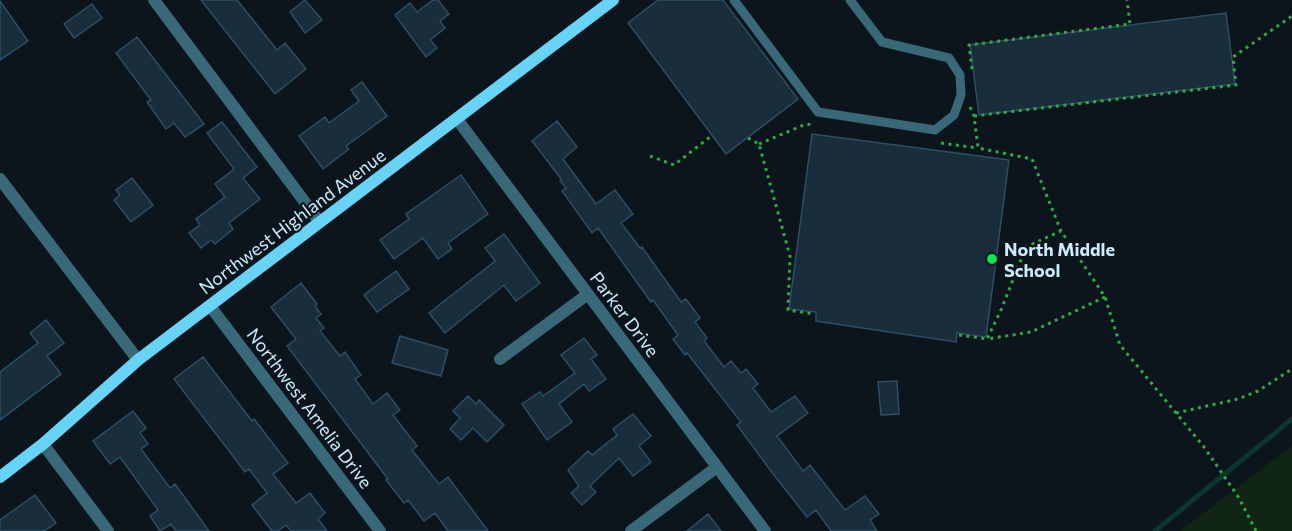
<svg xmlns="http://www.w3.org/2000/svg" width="1292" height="531" font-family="Commissioner,sans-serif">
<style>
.green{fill:#102513}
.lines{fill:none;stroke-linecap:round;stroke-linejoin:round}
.stream{stroke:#0b3630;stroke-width:5}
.building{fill:#192d3b;stroke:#2c4e66;stroke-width:1.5}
.path{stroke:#33a745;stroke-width:3;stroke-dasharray:3 4.5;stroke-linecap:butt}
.service{stroke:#396878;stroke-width:9}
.minor{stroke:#396878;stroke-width:12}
.secondary{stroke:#66d3f7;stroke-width:12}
.poi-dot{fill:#0ce552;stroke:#0c151b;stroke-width:2}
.labels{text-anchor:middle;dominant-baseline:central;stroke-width:4.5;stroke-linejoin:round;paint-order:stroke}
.street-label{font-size:18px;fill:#c9ebfc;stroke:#0c151b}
.poi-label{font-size:18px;font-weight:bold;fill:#c9ebfc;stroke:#0c151b;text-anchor:start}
</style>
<rect width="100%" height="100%" fill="#0c151b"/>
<path class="green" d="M1292,446v85h-112z"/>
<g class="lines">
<path class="stream" d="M1155,531l137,-112"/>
</g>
<path class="building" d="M201,0h36l40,50 8,-7 21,26 -31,25z
M305,0l17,20 -17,13 -15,-21z
M433,0h5l11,14 -9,7 5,7 -15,12 7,8 -11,9 -31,-42 15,-12 7,9z
M658,0h65l75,99 -72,55 -98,-131z
M0,1l28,40 -28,19z
M92,4l10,14 -28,20 -10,-14z
M1226,13l9,71 -256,31 -9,-70z
M137,37l67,87 -19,13 -11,-14 -8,6 -19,-27 4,-2 -35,-47z
M362,82l25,34 -41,30 3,3 -26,20 -24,-33 26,-19 4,6 30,-22 -8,-11z
M557,121l20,26 -14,12 33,45 19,-14 18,24 -12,9 19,25 2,-1 39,55 5,-3 14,19 -5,4 12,16 -3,3 20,26 7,-6 10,12 5,-4 12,15 -5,4 18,24 24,-16 13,17 -31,23 26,35 7,-6 35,45 20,-14 14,18 -9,6 7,11h-46l-15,-21 -9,7 -37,-47 -33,-45 4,-3 -54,-69 -2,2 -12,-16 5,-4 -25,-35 -2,2 -53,-74 -6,5 -30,-42 4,-3 -6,-7 2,-1 -30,-39z
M222,122l35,45 -14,11 17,21 -31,24 4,6 -18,15 -4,-4 -10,8 -12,-15 11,-8 -4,-6 29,-22 -10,-13 19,-15 -27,-36z
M812,134l197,26 -23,177 -29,-4 -1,9 -140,-21v-9l-27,-3z
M461,175l27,39 -40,29 4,6 -14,10 -15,-21 -29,21 -14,-19 29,-21 -3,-5z
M132,178l21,27 -22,17 -17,-22 6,-5 -4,-5z
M504,234l36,49 -24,18 -12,-16 -59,48 -16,-20 66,-52 -10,-13z
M396,271l13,18 -32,23 -13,-17z
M301,283l16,21 -2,2 6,8 -5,4 8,10 -4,3 20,25 5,-4 16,23 -6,4 18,25 14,-11 13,17 -7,5 24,31 -5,4 27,34 9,-7 40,54h-40l-13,-18 -11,8 -16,-21 -4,3 -18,-23 2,-1 -101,-133 9,-7 -25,-32z
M46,320l18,23 -17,13 14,18 -61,46v-48l38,-29 -8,-10z
M400,336l48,14 -7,26 -49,-13z
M584,338l13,17 -6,4 15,20 -17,12 -5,-7 -25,20 13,18 -25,18 -25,-36 18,-12 3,4 32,-23 -14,-18z
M203,357l49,64 2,-2 34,44 -15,11 23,29 14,-10 15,20 -7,6 9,12h-36l-5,-6 -8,6h-6l-20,-26 15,-12 -18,-24 -4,3 -71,-93z
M897,381l2,33 -18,1 -3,-33z
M468,396l8,8 3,-4 25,25 -17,17 -14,-14 -12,12 -11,-11 10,-11 -7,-7z
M133,411l13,17 -6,5 8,11 -7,5 29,39 5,-4 34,47h-33l-5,-7 -11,7 -10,-15 8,-6 -38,-53 -10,7 -17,-23z
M633,414l18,22 -12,10 12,16 -18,14 -14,-18 -29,28 6,6 -14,13 -11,-12 8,-7 -11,-16 20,-19 4,4 25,-20 -4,-6z
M35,495l21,28 -12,8h-44v-11z
M708,514l13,17h-34z"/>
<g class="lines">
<path class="path" d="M972,69l-3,-24 161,-21 -3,-24
M970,107l4,9 4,32 54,11 29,72
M974,116l262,-31 -3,-28 59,-41
M748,138l11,6 31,112 -2,54 26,4
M941,143l37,5
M759,144l47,-20 7,1
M650,156l24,9 36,-28
M1105,297l-74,35 -44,7 14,-29 25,-63 35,-16 44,66 15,48 84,102 35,51 17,33
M959,335l28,4
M1176,413l62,-14 20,-8 34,-22"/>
<path class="service" d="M734,0l84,112 117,18 19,-15 7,-20 -1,-20 -11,-17 -67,-16 -32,-42"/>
<path class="minor" d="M154,0l165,221
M457,119l308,412
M0,179l138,181
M210,306l170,225
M500,359l88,-65
M43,444l65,87
M631,531l86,-64"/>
<path class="secondary" d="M0,477l43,-33 95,-84 475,-360"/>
</g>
<circle class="poi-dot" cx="992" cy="259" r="6"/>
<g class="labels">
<g class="street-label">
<text transform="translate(292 221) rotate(-37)">Northwest Highland Avenue</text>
<text transform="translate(625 314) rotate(53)">Parker Drive</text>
<text transform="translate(310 408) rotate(53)">Northwest Amelia Drive</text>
</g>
<g class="poi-label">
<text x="1004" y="249">North Middle<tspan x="1004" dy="21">School</tspan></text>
</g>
</g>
</svg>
